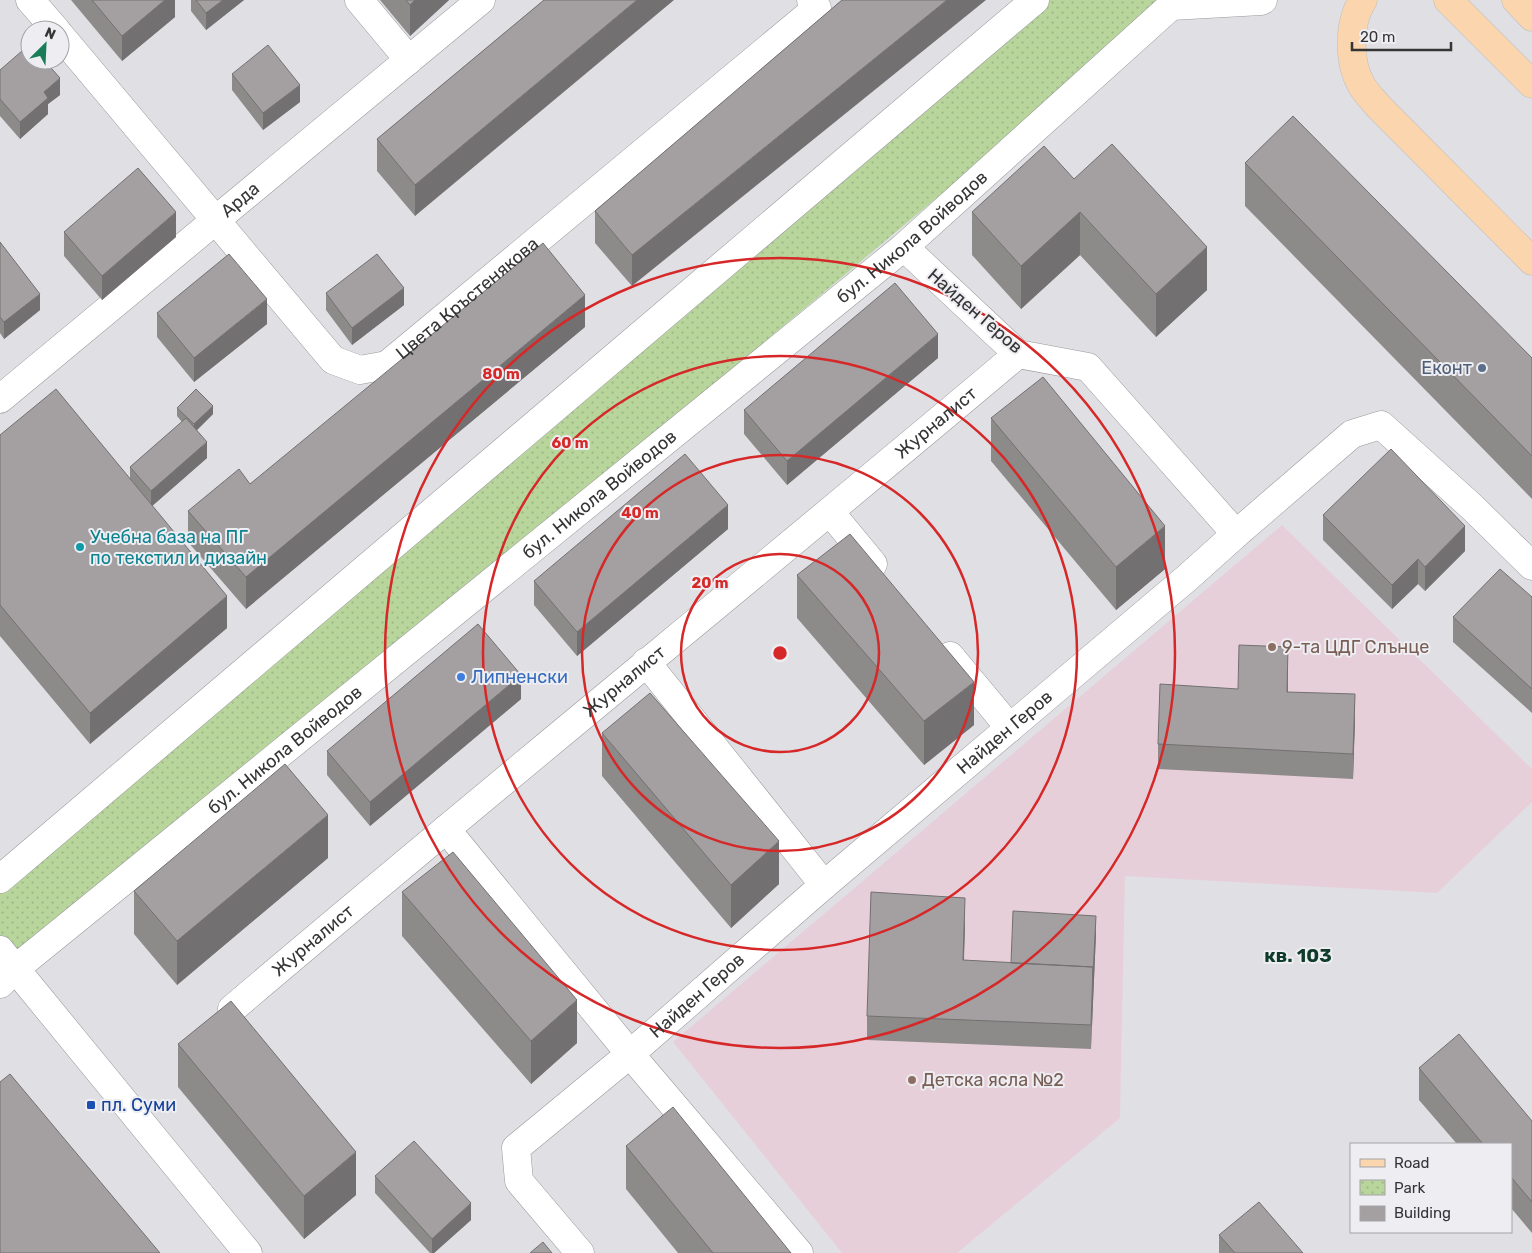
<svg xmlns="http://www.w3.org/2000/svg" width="1532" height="1253" font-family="Rubik,sans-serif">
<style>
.education{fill:#e7cfd9}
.park{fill:url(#park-dots)}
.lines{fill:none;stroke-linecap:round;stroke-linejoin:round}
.minor-casing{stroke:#99999d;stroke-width:29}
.major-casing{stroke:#bebebf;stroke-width:29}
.minor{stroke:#fff;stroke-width:28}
.major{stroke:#fad5ad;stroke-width:28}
.wall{fill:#8d8a8a}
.shaded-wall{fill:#737071}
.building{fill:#a4a0a1;stroke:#737071}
.ring{fill:none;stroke:#d62828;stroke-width:2.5}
.service-dot{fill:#5c6f8a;stroke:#ededf2;stroke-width:2}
.culture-dot{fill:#0f9aa8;stroke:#ededf2;stroke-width:2}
.education-dot{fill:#8d6e63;stroke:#ededf2;stroke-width:2}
.shop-dot{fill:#3f7fe0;stroke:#ededf2;stroke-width:2}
.transit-dot{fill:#1a4fb4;stroke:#ededf2;stroke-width:2}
.labels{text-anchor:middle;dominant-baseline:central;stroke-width:4;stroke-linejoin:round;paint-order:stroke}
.street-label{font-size:18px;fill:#353536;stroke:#ededf2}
.service-label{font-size:18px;fill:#4e5e75;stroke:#ededf2;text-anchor:end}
.culture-label{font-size:18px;fill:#0d838f;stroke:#ededf2;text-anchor:start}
.education-label{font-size:18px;fill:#785e54;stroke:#ededf2;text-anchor:start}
.shop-label{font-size:18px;fill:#366cbe;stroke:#ededf2;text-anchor:start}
.transit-label{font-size:18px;fill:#164399;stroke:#ededf2;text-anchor:start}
.neighbourhood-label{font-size:19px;font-weight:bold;fill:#0e3c29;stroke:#ededf2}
.centre{fill:#d62828;stroke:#ededf2;stroke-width:2.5}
.ring-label{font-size:15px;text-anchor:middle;font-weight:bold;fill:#d62828;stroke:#ededf2;stroke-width:4;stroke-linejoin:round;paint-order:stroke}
</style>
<defs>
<pattern id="park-dots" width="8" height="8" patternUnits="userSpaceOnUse" patternTransform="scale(1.25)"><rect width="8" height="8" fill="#b8d59c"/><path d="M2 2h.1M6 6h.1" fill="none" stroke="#9fb787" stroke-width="1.8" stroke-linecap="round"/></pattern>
</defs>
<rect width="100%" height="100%" fill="#e0e0e4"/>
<path class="education" d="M1282,525l250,244v33l-95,91 -312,-17 -5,242 -163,135h-115l-169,-211z"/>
<path class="park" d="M1035,0h136l1,1 -1157,968 -15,-19v-71z"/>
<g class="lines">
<g class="minor-casing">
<g id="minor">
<path d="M30,0l26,30"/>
<path d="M359,0l50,60"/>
<path d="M1171,6l90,-5 2,-1"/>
<path id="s1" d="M60,35l273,325 27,10 27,-5 430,-357 -6,-8"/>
<path id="s2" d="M0,399l481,-399"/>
<path d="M830,512l43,52"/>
<path d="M1236,534l116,-100 29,-9 91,82 60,59"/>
<path d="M950,656l60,72"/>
<path d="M646,662l178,223"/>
<path d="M446,829l184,225 -114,94 3,33 61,72"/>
<path d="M0,879l1035,-879"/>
<path d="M0,950l248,303"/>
<path id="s3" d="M0,984l15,-15 889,-722 267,-241"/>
<path id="s4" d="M232,1009c260,-221 525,-435 786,-655"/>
<path id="s5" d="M799,1253l-169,-199 194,-169 363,-307 49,-44 -148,-167 -70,-13 -114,-107"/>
</g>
</g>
<g class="major-casing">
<path id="major" d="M1363,0c-15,22 -15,63 -1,86 4,7 11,14 17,21l153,154
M1448,0l84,84
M1516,0l16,17"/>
</g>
<use href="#minor" class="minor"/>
<use href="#major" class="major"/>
</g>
<path class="wall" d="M71,0h104v17l-53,44z
M191,0h53l-38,30 -15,-19z
M380,0h69l-39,36z
M544,0l-129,216 -38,-45v-32z
M842,0l-210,286 -37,-43v-32z
M0,70l60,25 -12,9v10l-28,25 -20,-23z
M232,74l68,28 -37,28 -31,-40z
M1245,163l287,195v141l-287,-293z
M1074,179l133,111 -51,47 -76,-82 -59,54 -49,-54v-43z
M64,232l112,5 -74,63 -38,-44z
M0,242l40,68 -36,29 -4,-6z
M326,293l78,12 -52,40 -26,-35z
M157,313l110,11 -73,58 -37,-45z
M585,327l-339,282 -58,-67v-31l62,-27z
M938,358l-151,127 -43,-51v-24z
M177,408l36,6 -16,16 10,28 -55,48 75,122 -137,116 -90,-108v-201l130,44v-12l52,-45 -5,-6z
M991,418l174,151 -49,41 -125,-149z
M1323,515l142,36 -40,40 -7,-7 -26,25 -69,-69z
M728,529l-151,127 -43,-51v-24z
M797,575l177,150 -50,40 -127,-147z
M1532,597v116l-79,-71v-25z
M1288,672v20l67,27 -2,60 -195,-10v-25l80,-55z
M521,699l-151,127 -43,-51v-24z
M602,733l177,151 -48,44 -129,-152z
M328,858l-151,127 -43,-51v-43z
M402,892l175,151 -46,41 -129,-148z
M965,923l-1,37 47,3 85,-30 -5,116 -224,-9v-24z
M178,1044l178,151 -52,44 -126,-152z
M1419,1068l113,53v112l-21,-25v-64h-54l-38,-44z
M626,1146l165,107h-113l-52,-64z
M375,1176l96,44 -37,33h-4l-55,-60z
M1219,1235l84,18h-84z"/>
<path class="shaded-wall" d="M165,0h10v17l-53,44v-25z
M223,0h21l-38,30v-17z
M415,0h34l-39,36v-31z
M637,0h37l-259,216v-31z
M947,0h39l-354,286v-31z
M60,78v17l-12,9v10l-28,25v-17l24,-30z
M300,85v17l-37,28v-17z
M176,212v25l-74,63v-24z
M1080,212v43l-59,54v-43z
M1207,247v43l-51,47v-43z
M404,288v17l-52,40v-17z
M40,294v16l-36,29v-17z
M585,295v32l-339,282v-32z
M267,299v25l-73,58v-24z
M938,334v24l-151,127v-24z
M213,406v8l-19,19v-9z
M207,442v16l-56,49v-16z
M728,505v24l-151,127v-24z
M1165,526v43l-49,41v-43z
M1465,526v25l-40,40v-24z
M1418,559v25l-26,25v-24z
M227,596v32l-137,116v-31z
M1288,647v25l-1,44v-24z
M521,675v24l-151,127v-24z
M974,682v43l-50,40v-44z
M1355,694v25l-2,60v-25z
M328,815v43l-151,127v-44z
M779,841v43l-48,44v-43z
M965,898v25l-2,62v-25z
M1096,916v17l-5,116 2,-82z
M577,1000v43l-46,41v-43z
M356,1152v43l-52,44v-43z
M471,1203v17l-37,33h-2v-14z"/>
<path class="building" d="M92,0h73l-43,36z
M196,0h27l-17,13z
M406,0h9l-5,5z
M544,0h93l-222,185 -38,-46z
M842,0h105l-315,255 -37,-44z
M30,44v16h14l16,18 -16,14 4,6 -28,24 -20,-23v-29z
M268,45l32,40 -37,28 -31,-39z
M1293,116l239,242v98l-287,-293z
M1112,144l95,103 -51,47 -76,-82 -59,54 -49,-54 72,-66 30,33z
M138,168l38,44 -74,64 -38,-44z
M0,242l40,52 -36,28 -4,-5z
M543,243l42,52 -339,282 -58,-66 51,-42 11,15z
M229,254l38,45 -73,59 -37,-45z
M377,254l27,34 -52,40 -26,-35z
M895,283l43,51 -151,127 -43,-51z
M1043,377l122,149 -49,41 -125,-149z
M56,389l171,207 -137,117 -90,-108v-170z
M196,389l17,17 -19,18 -17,-16z
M186,418l21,24 -56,49 -21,-24z
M1391,449l74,77 -40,41 -7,-8 -26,26 -69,-70z
M685,454l43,51 -151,127 -43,-51z
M850,534l124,148 -50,39 -127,-146z
M1500,569l32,28v92l-79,-72z
M478,624l43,51 -151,127 -43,-51z
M1239,645l49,2 -1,45 68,2 -2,60 -195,-10 2,-60 78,5z
M650,693l129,148 -48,44 -129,-152z
M285,764l43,51 -151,126 -43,-50z
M453,852l124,148 -46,41 -129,-149z
M871,892l94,6 -2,62 130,7 -2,58 -224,-9z
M1013,911l83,5 -3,59v-8l-82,-4z
M231,1001l125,151 -52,44 -126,-152z
M1459,1034l73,87v81l-21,-25v-33h-28l-64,-76z
M10,1074l150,179h-160v-171z
M673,1107l118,146h-78l-87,-107z
M414,1141l57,62 -39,36 -57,-63z
M1259,1202l44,51h-68l-16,-18z
M543,1242l9,11h-22z"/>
<g class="ring">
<circle cx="780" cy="653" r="99"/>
<circle cx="780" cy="653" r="198"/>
<circle cx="780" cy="653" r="297"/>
<circle cx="780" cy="653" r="395"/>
</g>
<circle class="service-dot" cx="1482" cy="368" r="5"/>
<circle class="culture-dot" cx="80" cy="547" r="5"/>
<g class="education-dot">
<circle cx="1272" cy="647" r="5"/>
<circle cx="912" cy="1080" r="5"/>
</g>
<circle class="shop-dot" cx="461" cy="677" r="5"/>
<rect class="transit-dot" x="86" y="1100" width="10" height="10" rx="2.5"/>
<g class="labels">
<g class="street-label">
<text stroke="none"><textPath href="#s2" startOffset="312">Арда</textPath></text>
<text stroke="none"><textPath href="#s3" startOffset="1179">бул. Никола Войводов</textPath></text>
<text stroke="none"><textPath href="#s1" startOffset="585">Цвета Кръстенякова</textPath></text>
<text transform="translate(975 311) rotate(41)">Найден Геров</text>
<text stroke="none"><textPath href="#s4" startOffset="916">Журналист</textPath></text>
<text stroke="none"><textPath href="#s3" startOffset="774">бул. Никола Войводов</textPath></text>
<text stroke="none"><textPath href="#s4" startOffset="511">Журналист</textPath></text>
<text stroke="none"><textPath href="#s5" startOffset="755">Найден Геров</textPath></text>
<text stroke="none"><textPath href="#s3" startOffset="369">бул. Никола Войводов</textPath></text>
<text stroke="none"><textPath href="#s4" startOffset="106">Журналист</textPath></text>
<text stroke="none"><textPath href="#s5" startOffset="350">Найден Геров</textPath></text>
</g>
<g class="service-label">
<text x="1472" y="368">Еконт</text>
</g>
<g class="culture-label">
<text x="90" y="537">Учебна база на ПГ<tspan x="90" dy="21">по текстил и дизайн</tspan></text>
</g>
<g class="education-label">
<text x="1282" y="647">9-та ЦДГ Слънце</text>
<text x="922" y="1080">Детска ясла №2</text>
</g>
<g class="shop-label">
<text x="471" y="677">Липненски</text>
</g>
<g class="transit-label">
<text x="101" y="1105">пл. Суми</text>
</g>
<g class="neighbourhood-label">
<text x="1298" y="955">кв. 103</text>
</g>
</g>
<circle cx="780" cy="653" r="8" class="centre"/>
<g class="ring-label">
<text x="501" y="379">80 m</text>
<text x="570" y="448">60 m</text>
<text x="640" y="518">40 m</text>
<text x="710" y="588">20 m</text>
</g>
<rect x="1350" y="1143" width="162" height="90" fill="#ededf2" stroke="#a3a3a7"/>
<rect x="1360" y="1159" width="25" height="8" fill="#fad5ad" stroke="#a3a3a7"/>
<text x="1394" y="1168" font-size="15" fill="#353536">Road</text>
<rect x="1360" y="1180" width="25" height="15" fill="url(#park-dots)" stroke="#a3a3a7"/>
<text x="1394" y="1193" font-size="15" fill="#353536">Park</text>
<rect x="1360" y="1206" width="25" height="15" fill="#a4a0a1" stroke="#a3a3a7"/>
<text x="1394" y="1218" font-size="15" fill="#353536">Building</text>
<g transform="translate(45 45) rotate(24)"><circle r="24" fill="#ededf2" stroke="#a3a3a7"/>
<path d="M0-4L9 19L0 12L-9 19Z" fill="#197e58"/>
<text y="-8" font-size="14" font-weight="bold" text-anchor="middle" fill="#353536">N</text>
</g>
<path d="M1352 42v8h99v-8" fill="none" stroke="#353536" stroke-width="2.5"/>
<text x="1360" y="42" font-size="15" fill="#353536" stroke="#ededf2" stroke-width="4" paint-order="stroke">20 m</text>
</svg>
